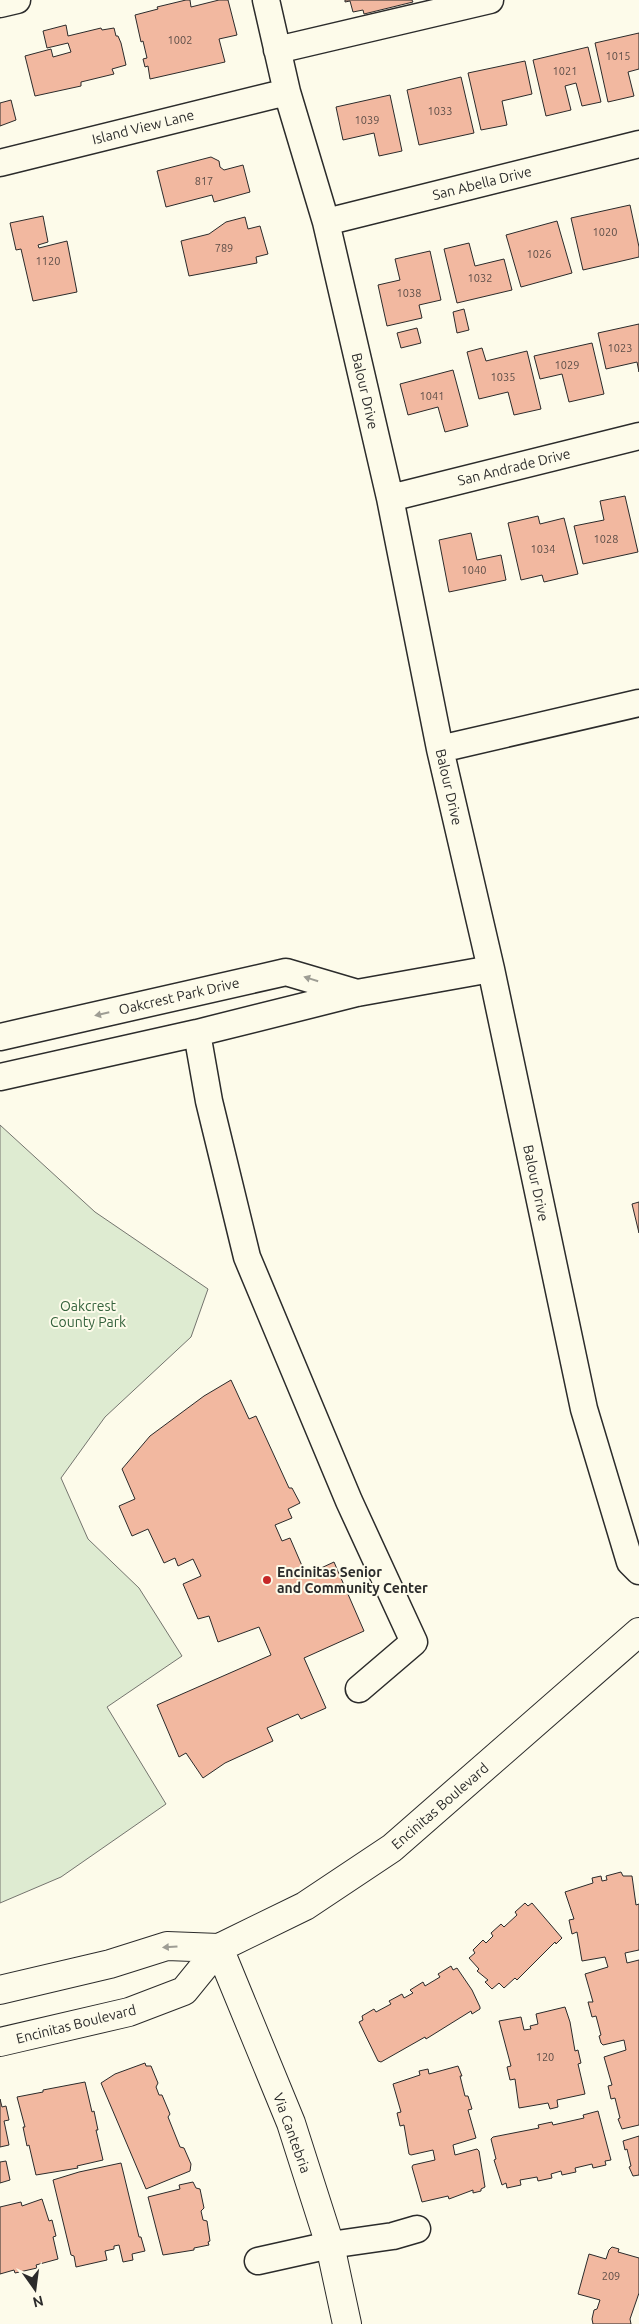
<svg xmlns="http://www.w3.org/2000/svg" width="639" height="2324" font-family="Ubuntu,sans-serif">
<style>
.green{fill:#deebd1;stroke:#74746e}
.building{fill:#f2b8a0;stroke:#2b2b2b}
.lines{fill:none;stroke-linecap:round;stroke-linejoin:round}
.minor-casing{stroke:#2b2b2b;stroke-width:29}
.major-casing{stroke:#2b2b2b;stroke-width:30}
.minor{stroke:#fdfbea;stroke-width:26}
.major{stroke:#fdfbea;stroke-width:28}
.oneway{fill:#9e9d94}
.poi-dot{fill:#c62828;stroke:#fdfbea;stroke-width:2}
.labels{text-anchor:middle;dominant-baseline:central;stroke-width:4;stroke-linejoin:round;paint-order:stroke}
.number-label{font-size:11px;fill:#5d4e48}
.street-label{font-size:14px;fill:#2b2b2b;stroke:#fdfbea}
.park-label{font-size:14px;fill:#34623c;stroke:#fdfbea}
.poi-label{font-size:14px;font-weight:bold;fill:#2b2b2b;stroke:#fdfbea;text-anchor:start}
</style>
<rect width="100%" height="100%" fill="#fdfbea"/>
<path class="green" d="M0,1125l95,87 113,77 -17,48 -86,80 -44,61 27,61 51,49 43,68 -75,51 59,97 -105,73 -61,26z"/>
<path class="building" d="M186,0h4l1,7 28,-7h9l9,35 -18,4 6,23 -75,17 -2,-13 -3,1 -2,-8 4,-1 -4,-17 -2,1 -6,-27 23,-6 -1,-2z
M345,0h67l1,2 -49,12 -1,-4 -10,2 -3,-11 -5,1z
M66,25l2,11 33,-8 1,2 12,-2 2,8h2l3,7 5,22 -14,4 2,5 -33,8v4l-46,10 -10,-40 26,-7 2,8 18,-5 -3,-9 -21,5 -4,-17z
M639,33v36l-11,3 6,24 -26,6 -13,-59z
M588,47l13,55 -19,4 -6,-23 -11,3 6,24 -25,6 -13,-56z
M525,61l7,33 -30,7 5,24 -26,5 -13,-57z
M461,77l13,56 -55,12 -12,-55z
M390,95l12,56 -23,5 -5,-23 -31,7 -7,-33z
M11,100l5,20 -16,6v-23z
M211,157l8,4 1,6 4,3 19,-5 7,27 -36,10 -2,-7 -46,12 -9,-36z
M630,205l9,42v10l-56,13 -12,-52z
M43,216l5,26 -10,3 1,3 28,-7 10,51 -44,9 -12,-52 -5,1 -6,-27z
M245,217l3,12 12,-3 8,28 -12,3 1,6 -68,13 -8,-35 28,-7 17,-12z
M557,221l15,52 -51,14 -15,-52z
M469,243l6,23 29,-7 8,31 -55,13 -13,-54z
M430,251l11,49 -22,5 3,13 -35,8 -9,-41 22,-5 -5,-21z
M464,309l5,21 -12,3 -4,-21z
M639,324v48l-2,-10 -31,7 -8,-36z
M417,328l4,15 -20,5 -4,-15z
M592,343l12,51 -35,8 -7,-28 -22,5 -6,-23z
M482,348l4,13 41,-10 14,58 -27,6 -6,-23 -29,7 -12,-47z
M453,370l15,56 -23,6 -7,-25 -30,8 -8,-31z
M625,496l13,56 -55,12 -9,-38 30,-6 -4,-19z
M538,516l2,8 24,-6 14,56 -34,8 -2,-7 -21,5 -13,-57z
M471,533l6,27 24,-5 5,25 -57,12 -10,-52z
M639,1202v31l-7,-29z
M231,1380l18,39 7,-3 33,72h3l8,15 -12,6 4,9 -17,7 7,16 8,-3 16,37 28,-13 30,69 -60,27 22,50 -25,11 -3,-5 -31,14 6,13 -48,22 -22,15 -17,-25 -7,4 -22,-52 114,-50 -12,-28 -41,15 -9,-26 -11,3 -15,-35 18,-8 -8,-17 -15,7 -3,-8 -11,5 -16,-34 -16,7 -13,-30 16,-7 -13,-30 28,-33 54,-40z
M621,1872l2,4h9l4,29 3,-1v46l-14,3 2,10 12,-3v165l-17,4 -4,-10 2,-1 -5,-20 -4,1 -3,-13 4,-1 -8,-28 22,-7 -2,-10 -21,5 -2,-2 -2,-7 2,-1 -5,-19 -4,1 -4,-15h5l-8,-28 23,-7 -3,-10 -23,4 -5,-29 -5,2 -3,-14 5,-1 -9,-27 28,-9 -1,-5 9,-2 1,5 5,-1 -1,-4z
M525,1903l3,3 4,-3 30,35 -6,6 -1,-2 -38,38 -2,-2 -11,10 -5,-5 -7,6 -7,-7 3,-2 -11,-9 2,-2 -10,-11 6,-5 -2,-3 10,-10 3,3 7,-7 -2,-3 10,-9 3,3 13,-12 -2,-3z
M451,1966l2,4 4,-2 15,22 8,17v2l-8,5 -1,-3 -45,28 -1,-2 -44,25 -3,-1 -19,-39 4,-2 -1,-4 12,-7 2,3 15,-8 -2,-3 13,-7 2,4 9,-5 -3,-3 13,-8 2,4 15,-9 -2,-3z
M565,2007l5,15 5,29 3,-1 3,13 -3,1 7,30 -28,6 1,7 -8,2 -2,-6 -29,5 -4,-29 -5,1 -3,-13 4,-1 -12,-45 22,-4 3,13 7,-1 -1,-3 8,-2 -2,-10z
M145,2063l1,3h5l7,17 -2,4 3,8h3l8,19 -2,3 12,30 4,1 7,16 -1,7 -44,18 -45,-106 14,-9z
M458,2066l4,10h-2l5,20h3l4,13 -4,1 8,28 -23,7 2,10 22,-6 2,2 6,36 -4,2v2l-8,2v-3l-24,9 -1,-3 -26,6 -10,-35 1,-2 22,-5 -2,-10 -22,5 -2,-1 -5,-29 -4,1 -3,-13 4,-1 -8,-28 27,-9 -1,-4 9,-2 1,5z
M85,2082l7,30 2,-1 4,19h-2l7,30 -26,6 1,2 -42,7 -7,-30 -2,1 -4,-19h2l-8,-30 26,-5v-2z
M0,2099l2,8 4,-1 3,14 -5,1 5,24 -9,2z
M598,2111l13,49 -6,1 1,4 -13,3 -1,-4 -17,4 1,4 -14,3 -1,-4 -10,3 1,4 -14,3 -1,-4 -17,3 1,5 -14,3 -1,-5 -4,2 -8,-25 2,-1 -5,-20 2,-2 46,-9 -1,-3 14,-3 1,3 31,-7 -1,-3z
M639,2136v39l-6,1 -4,-9 2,-1 -4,-17 -2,1 -2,-9z
M6,2161l4,19 -10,3v-21z
M121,2163l18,74h2l4,14 -13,3 1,6 -10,2 -4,-17 -5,1v3l-9,2 2,9 -31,7 -2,-11 -3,-1 -18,-75 26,-8z
M193,2182l3,6 4,1 4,19 -3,3 2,9 4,1 3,20 -2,1 1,3 -15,3v2l-31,5 -15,-58 32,-8 -1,-4z
M42,2199l7,22 3,-1 4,16 -3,1 5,22 -22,6 1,3 -22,5 -1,-3 -14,4v-67l21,-5 1,4z
M612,2247l7,2 -1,3 21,6v35l-9,26 1,5h-38l-1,-5 2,-9 3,-1 3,-9 -22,-6 11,-40 17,5 3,-9z"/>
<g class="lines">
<g class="minor-casing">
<path id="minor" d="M266,0l21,92 39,130 64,276 50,251 51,220 93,440 46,153 9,9
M0,4l17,-4
M277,50l213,-50
M0,163l287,-71
M326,222l313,-78
M390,498l249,-62
M440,749l199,-46
M197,1033l12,68 38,156 102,244 65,141 -55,47
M0,1037l286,-65 71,21
M0,1077l197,-44 160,-40 134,-24
M258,2261l72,-16 63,-9 24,-7"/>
</g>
<g class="major-casing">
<path id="major" d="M219,1948l72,175 39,122 17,79
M0,1990l110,-26 57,-18 52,2
M0,2042l129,-30 55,-21 35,-43 86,-42 87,-58 247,-216"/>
</g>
<use href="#minor" class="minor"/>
<use href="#major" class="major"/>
</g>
<defs><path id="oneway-solid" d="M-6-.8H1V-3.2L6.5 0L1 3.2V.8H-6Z" transform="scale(1.25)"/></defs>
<g class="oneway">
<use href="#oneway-solid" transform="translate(311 979) rotate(-163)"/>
<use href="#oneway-solid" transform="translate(102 1014) rotate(167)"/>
<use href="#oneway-solid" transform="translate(170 1947) rotate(176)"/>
</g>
<circle class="poi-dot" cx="267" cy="1580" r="5"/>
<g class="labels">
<g class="number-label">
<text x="180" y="40">1002</text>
<text x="618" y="56">1015</text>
<text x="565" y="71">1021</text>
<text x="440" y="111">1033</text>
<text x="367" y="120">1039</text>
<text x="204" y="181">817</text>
<text x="605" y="232">1020</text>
<text x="224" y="248">789</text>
<text x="539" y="254">1026</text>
<text x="48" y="261">1120</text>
<text x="480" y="278">1032</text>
<text x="409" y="293">1038</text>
<text x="620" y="348">1023</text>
<text x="567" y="365">1029</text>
<text x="503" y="377">1035</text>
<text x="432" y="396">1041</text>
<text x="606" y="539">1028</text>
<text x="543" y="549">1034</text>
<text x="474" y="570">1040</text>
<text x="545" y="2057">120</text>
<text x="611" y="2276">209</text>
</g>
<g class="street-label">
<text transform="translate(143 127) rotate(-14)">Island View Lane</text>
<text transform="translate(482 183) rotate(-14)">San Abella Drive</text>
<text transform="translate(365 391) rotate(77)">Balour Drive</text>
<text transform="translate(514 467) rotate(-14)">San Andrade Drive</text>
<text transform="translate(449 787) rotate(77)">Balour Drive</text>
<text transform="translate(179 996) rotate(-13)">Oakcrest Park Drive</text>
<text transform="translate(536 1183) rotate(78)">Balour Drive</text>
<text transform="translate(440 1806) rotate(-41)">Encinitas Boulevard</text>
<text transform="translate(76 2024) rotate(-14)">Encinitas Boulevard</text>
<text transform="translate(292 2133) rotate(70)">Via Cantebria</text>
</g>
<g class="park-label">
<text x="88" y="1306">Oakcrest<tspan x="88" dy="16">County Park</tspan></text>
</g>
<g class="poi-label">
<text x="277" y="1572">Encinitas Senior<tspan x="277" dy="16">and Community Center</tspan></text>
</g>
</g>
<g transform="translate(35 2289) rotate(166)" stroke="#fdfbea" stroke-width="4" paint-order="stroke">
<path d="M0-4L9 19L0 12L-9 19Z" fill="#2b2b2b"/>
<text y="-8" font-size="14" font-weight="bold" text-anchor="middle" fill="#2b2b2b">N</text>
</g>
</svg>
